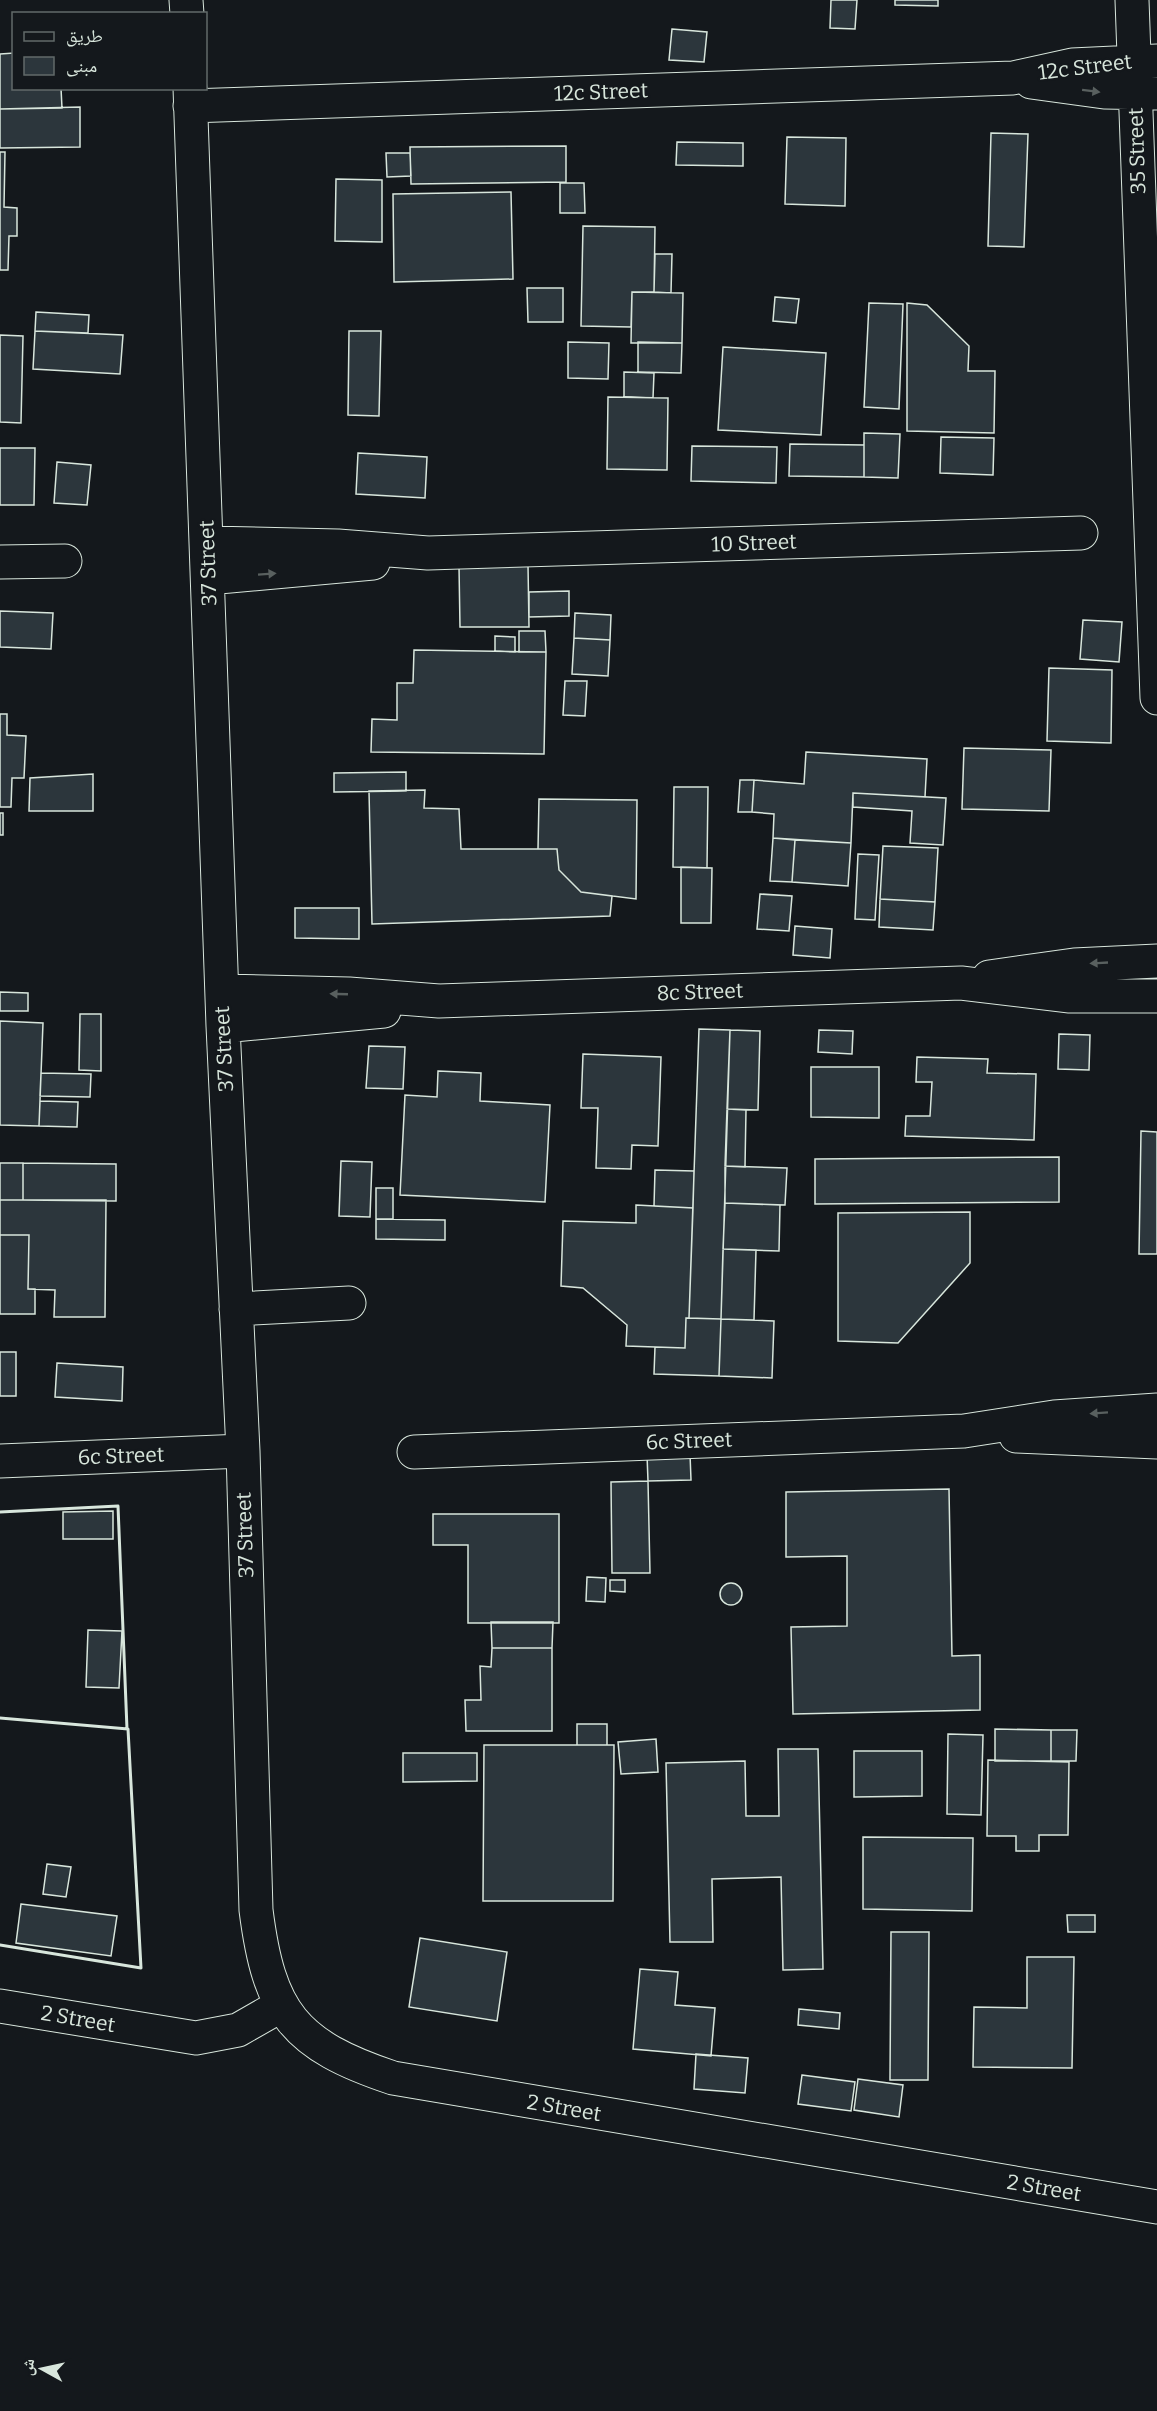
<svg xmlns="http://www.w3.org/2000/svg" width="1157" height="2411" font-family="Bitter,'Noto Naskh Arabic',serif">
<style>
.building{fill:#2c363c;stroke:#d8e6dc;stroke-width:1.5}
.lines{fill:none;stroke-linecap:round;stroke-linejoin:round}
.minor-casing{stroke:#d8e6dc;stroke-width:35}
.minor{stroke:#14181c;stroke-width:33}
.wall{stroke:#d8e6dc;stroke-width:3}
.oneway{fill:#59605f}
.labels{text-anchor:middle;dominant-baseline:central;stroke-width:4.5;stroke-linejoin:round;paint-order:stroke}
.street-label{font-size:21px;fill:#d8e6dc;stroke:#14181c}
</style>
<rect width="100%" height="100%" fill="#14181c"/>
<path class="building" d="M831,0h26l-2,29 -25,-1z
M895,0h43v6l-43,-1z
M672,29l35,3 -3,30 -35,-2z
M14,53v35h47l1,20 -62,1v-55z
M80,107v40l-80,1v-39z
M991,133l37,1 -4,113 -36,-1z
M787,137l59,1 -1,68 -60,-2z
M677,142l66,1v23l-67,-1z
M566,146v36l-155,2 -1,-37z
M0,152h5l-1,55 13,1v28h-8l-1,34h-8z
M386,153h24l1,23 -24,1z
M336,179l46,1v62l-47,-1z
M560,183h24l1,30h-25z
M511,192l2,87 -119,3 -1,-88z
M583,226l72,1 -1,65h-22l-1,35 -50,-1z
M655,254h17l-1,39 -17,-1z
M527,288h36v34h-35z
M632,292l51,1 -1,50h-51z
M775,297l24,2 -3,24 -23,-2z
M869,303l34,1 -4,105 -35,-2z
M907,303l20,2 42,41 -1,25h27l-1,62 -87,-2z
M36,312l53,3 -1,18 -53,-2z
M35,331l88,4 -3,39 -87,-5z
M349,331h32l-2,85 -31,-1z
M0,335l23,1 -2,87 -21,-1z
M568,342l41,1 -1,36 -40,-1z
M638,342l44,1 -1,30 -43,-1z
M723,347l103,6 -5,82 -103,-5z
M624,372l30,1 -1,25 -29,-1z
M608,397l60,1 -1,72 -60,-1z
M864,433l36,1 -2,44 -34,-1z
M941,437l53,1 -1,37 -53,-2z
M790,444l74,1v32l-75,-1z
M692,446l85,1 -1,36 -85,-2z
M0,448h35l-1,57h-34z
M358,453l69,4 -2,41 -69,-4z
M57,462l34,3 -4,40 -33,-2z
M528,565l1,62h-69l-1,-61z
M569,591v25l-40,1v-25z
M0,611l53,2 -2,36 -51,-2z
M575,613l36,2 -1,25 -36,-2z
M1083,620l39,2 -3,40 -39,-3z
M519,631h26l1,21h-27z
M495,636l20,1v15l-20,-1z
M574,638l36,2 -2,36 -36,-2z
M414,650l132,2 -2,102 -173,-2 1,-33 25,1v-37h16z
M1049,668l63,2 -1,73 -64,-2z
M565,681h22l-2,35 -22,-1z
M0,714h7v21l19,1 -2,42h-12l-1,29h-11z
M964,748l87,2 -2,61 -87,-2z
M806,752l121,7 -2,38 -72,-4 -2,50 -78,-5 1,-24 -22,-2 2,-32 50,4z
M406,772v19l-72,1v-19z
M93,774v37h-64l1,-33z
M740,780h14l-2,32h-14z
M674,787h34l-1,81 -34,-1z
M425,790l-1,18 35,1 2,40h96l2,21 22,22 31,4 -2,20 -238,8 -3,-133z
M853,793l93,5 -3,47 -33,-2 2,-32 -59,-4z
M539,799l98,1 -1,99 -55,-7 -22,-22 -2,-21h-19z
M0,813h3v22h-3z
M773,838l22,2 -3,42 -22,-1z
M795,840l56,3 -3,43 -56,-4z
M883,846l55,2 -3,54 -55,-3z
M858,854l21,1 -4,65 -20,-1z
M681,867l31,1 -1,55h-30z
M760,894l32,2 -3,35 -32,-2z
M880,899l55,3 -2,28 -54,-3z
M295,908h64v31l-64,-1z
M795,926l37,3 -2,29 -37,-3z
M0,992l28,1v18h-28z
M80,1014h21v57l-22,-1z
M0,1021l43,2 -4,103 -39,-1z
M699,1029l31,1 -9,289 -32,-1z
M730,1030l30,1 -2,79 -31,-1z
M819,1030l34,1 -1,23 -34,-2z
M1059,1034l31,1 -1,35 -31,-1z
M369,1046l36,1 -2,42 -37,-1z
M583,1054l78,3 -3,89 -26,-1 -1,24 -35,-1 2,-60h-17z
M917,1057l71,2 -1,14 49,1 -2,66 -129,-4 1,-20h24l2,-34h-16z
M811,1067h68v51l-68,-1z
M438,1071l43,2 -1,28 70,4 -5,97 -145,-7 5,-100 32,2z
M41,1073l50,1 -1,23 -50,-1z
M40,1101l38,1 -1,25 -38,-1z
M727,1109l19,1 -1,57 -20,-1z
M1141,1131l16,1v122h-18z
M1059,1157v45l-244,2v-45z
M341,1161l31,1 -2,55 -31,-1z
M0,1163h23v37h-23z
M23,1163l93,1v37l-93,-1z
M725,1166l62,2 -2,37 -60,-2z
M655,1170l39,1 -1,37 -39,-2z
M376,1188h17v31h-17z
M0,1200h106l-1,117h-51l1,-27 -27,-1 1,-54h-29z
M725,1203l55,2 -1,46 -56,-2z
M636,1205l57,3 -4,110h-3l-1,30 -59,-2 1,-21 -44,-37 -22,-2 2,-65 73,2z
M970,1212v51l-72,80 -60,-2v-128z
M376,1219l69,1v20l-69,-1z
M0,1235h29l-1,54h7v25h-35z
M723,1249l33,1 -2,70 -33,-1z
M686,1318l35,1 -2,57 -65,-2 1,-27 30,1z
M721,1319l53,2 -2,57 -53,-2z
M0,1352h16v44h-16z
M57,1363l66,4 -1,34 -67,-4z
M690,1454l1,26 -43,1 -1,-26z
M648,1481l2,92h-38l-1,-91z
M949,1489l3,167 28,-1v55l-187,4 -2,-87 56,-1v-70l-61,1v-65z
M113,1511v28h-50v-27z
M433,1514h126v109h-91v-78h-35z
M587,1577l19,1 -1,24 -19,-1z
M610,1580h15v12l-15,-1z
M720 1594a11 11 0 1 1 22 0a11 11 0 1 1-22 0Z
M491,1622h62l-1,26h-60z
M88,1630l34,1 -3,57 -33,-1z
M492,1648h60v83h-86l-1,-31h16l-1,-34 11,1z
M577,1724h30v21h-30z
M995,1729l56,1v31h-56z
M1051,1730h26l-1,31h-25z
M948,1734l35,1 -2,80 -34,-1z
M656,1739l2,33 -37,2 -3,-32z
M484,1745h130l-1,156h-130z
M778,1749h40l5,220 -40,1 -2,-93 -69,2 1,63h-43l-4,-179 79,-2 1,55h33z
M854,1751h68v45l-68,1z
M403,1753h74v28l-74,1z
M988,1760l81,2 -1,73h-29v16h-23v-15h-29z
M863,1837l110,1 -1,73 -109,-2z
M47,1864l24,3 -5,30 -23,-3z
M21,1904l96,12 -6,40 -95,-13z
M1067,1915h28v17h-27z
M891,1932h38l-1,148h-38z
M420,1938l87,14 -10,69 -88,-14z
M1027,1957h47l-2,111 -99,-1 1,-60 53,1z
M640,1969l38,3 -3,33 40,3 -4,48 -78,-7z
M799,2009l41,4 -1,16 -41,-4z
M696,2054l52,4 -3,35 -51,-4z
M802,2075l53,7 -4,29 -53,-7z
M858,2079l45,6 -4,32 -45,-7z"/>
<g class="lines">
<g class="minor-casing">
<path id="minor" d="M186,0l1,14
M1132,0l25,698
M1031,82l73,10 51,1
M190,88l33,938 20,425 13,459c13,103 38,135 137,168l764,129
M190,106l823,-28 59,-13 85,-4
M208,543l130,3 90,7 653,-20
M0,562l65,-1
M208,578l165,-15
M989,977l85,-12 83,-4
M222,991l127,3 90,7 522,-18 109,13h87
M223,1026l161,-15
M236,1309l113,-6
M1016,1436l141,6
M414,1452l550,-21 90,-14 103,-7
M0,1461l243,-10
M0,2006l196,32 42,-8 42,-24"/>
</g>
<use href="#minor" class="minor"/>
<path class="wall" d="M0,1512l118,-6 9,223
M0,1718l128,11 13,239 -141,-23"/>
</g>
<defs><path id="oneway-solid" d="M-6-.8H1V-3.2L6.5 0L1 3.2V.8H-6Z" transform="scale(1.5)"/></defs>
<g class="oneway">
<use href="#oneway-solid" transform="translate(1091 91) rotate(7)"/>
<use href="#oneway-solid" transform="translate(267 574) rotate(-4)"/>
<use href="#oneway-solid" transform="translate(1099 963) rotate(177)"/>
<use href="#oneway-solid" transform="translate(339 994) rotate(-178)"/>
<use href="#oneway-solid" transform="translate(1099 1413) rotate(176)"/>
</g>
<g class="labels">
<g class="street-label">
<text transform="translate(1085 67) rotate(-7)">12c Street</text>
<text transform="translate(601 92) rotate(-2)">12c Street</text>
<text transform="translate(1137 151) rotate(-92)">35 Street</text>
<text transform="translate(754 543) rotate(-2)">10 Street</text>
<text transform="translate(208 563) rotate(-92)">37 Street</text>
<text transform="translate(700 992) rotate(-2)">8c Street</text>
<text transform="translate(224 1049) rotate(-93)">37 Street</text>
<text transform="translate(689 1441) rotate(-2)">6c Street</text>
<text transform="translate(121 1456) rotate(-2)">6c Street</text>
<text transform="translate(245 1535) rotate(-92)">37 Street</text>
<text transform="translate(78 2019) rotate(10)">2 Street</text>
<text transform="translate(564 2108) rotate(10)">2 Street</text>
<text transform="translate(1044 2188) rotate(10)">2 Street</text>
</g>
</g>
<rect x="12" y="12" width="195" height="78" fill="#14181c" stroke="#626a69" stroke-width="1.5"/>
<rect x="24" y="32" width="30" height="9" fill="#14181c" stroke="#626a69" stroke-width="1.5"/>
<text x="66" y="42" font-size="18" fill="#d8e6dc">طريق</text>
<rect x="24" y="57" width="30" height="18" fill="#2c363c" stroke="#626a69" stroke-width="1.5"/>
<text x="66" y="72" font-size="18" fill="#d8e6dc">مبنى</text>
<g transform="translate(42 2369) rotate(278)" stroke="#14181c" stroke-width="4.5" paint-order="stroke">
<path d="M0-4.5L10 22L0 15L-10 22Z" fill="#d8e6dc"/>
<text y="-9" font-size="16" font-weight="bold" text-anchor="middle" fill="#d8e6dc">ش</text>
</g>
</svg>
